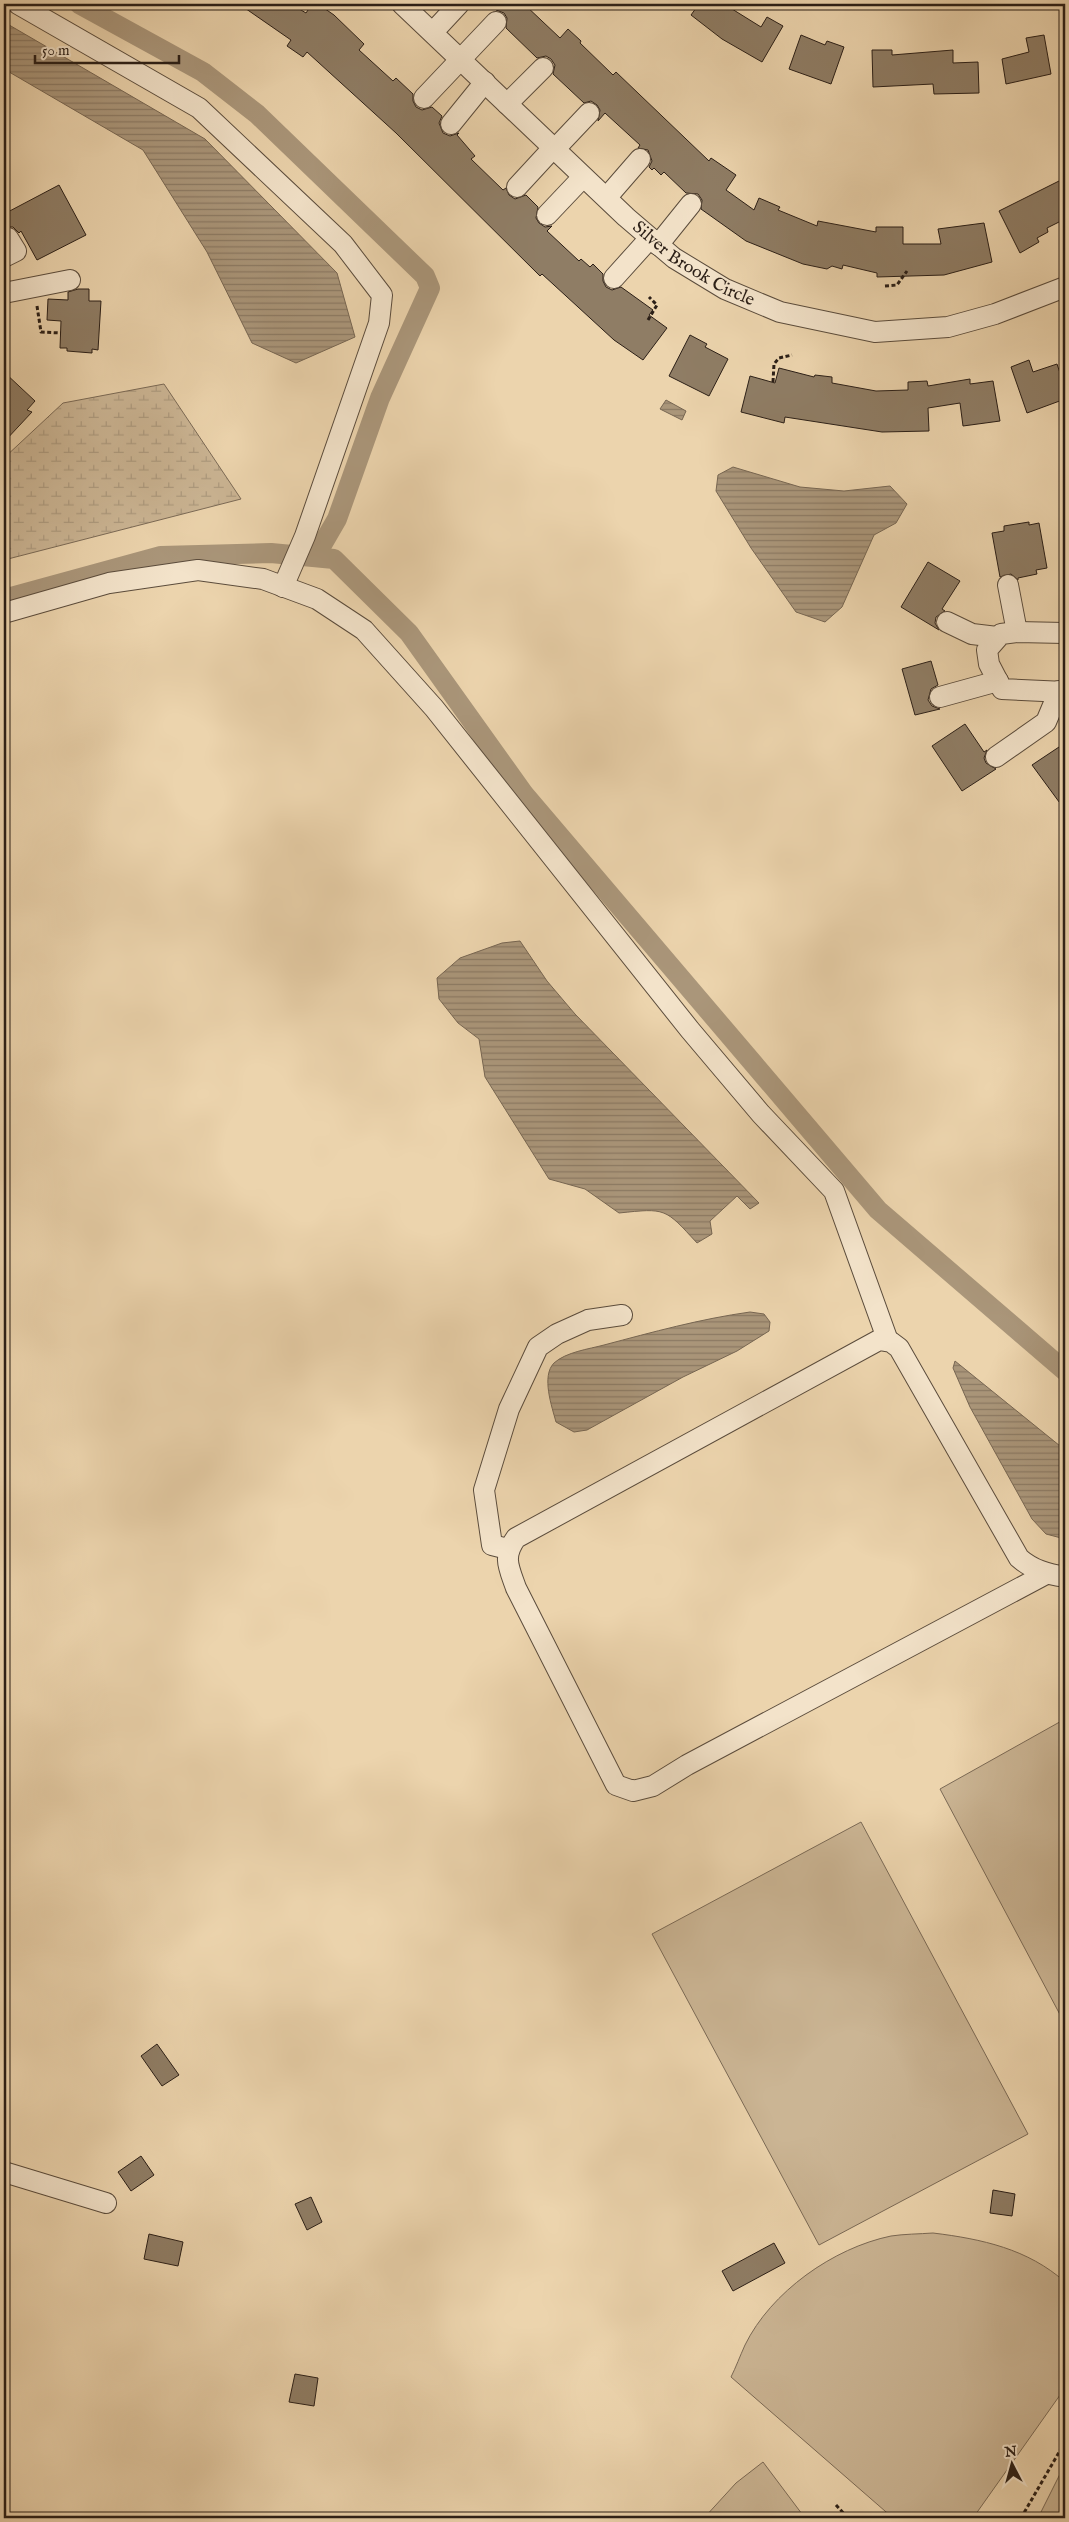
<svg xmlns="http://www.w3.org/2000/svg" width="1069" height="2522" font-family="'IM FELL English',serif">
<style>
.wetland{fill:url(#wetland-marsh);stroke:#7b6a56}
.pitch{fill:#cbb594;stroke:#7b6a56}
.water{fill:url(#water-rules);stroke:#776652}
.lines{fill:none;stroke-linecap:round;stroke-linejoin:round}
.canal{stroke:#aa967a;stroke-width:20}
.building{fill:#8f7d65;stroke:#2b1f17}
.minor-casing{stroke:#5b4c3c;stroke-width:22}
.path{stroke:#2b1f17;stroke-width:3;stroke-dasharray:4 2.5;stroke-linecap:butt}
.minor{stroke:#f3e3ca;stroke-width:20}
.labels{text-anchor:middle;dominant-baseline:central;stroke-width:4;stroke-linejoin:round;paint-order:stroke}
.street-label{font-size:18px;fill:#2b1f17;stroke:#f3e3ca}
</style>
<defs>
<pattern id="wetland-marsh" width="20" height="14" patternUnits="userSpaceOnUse" patternTransform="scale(1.25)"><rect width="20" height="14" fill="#cbb594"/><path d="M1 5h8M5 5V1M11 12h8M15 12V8" fill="none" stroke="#ae9b7f"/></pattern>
<pattern id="water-rules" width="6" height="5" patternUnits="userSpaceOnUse" patternTransform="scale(1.25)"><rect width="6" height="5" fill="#aa967a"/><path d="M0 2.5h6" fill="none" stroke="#8b7a63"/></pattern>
</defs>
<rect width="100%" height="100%" fill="#ecd4ad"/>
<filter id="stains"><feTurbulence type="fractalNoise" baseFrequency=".004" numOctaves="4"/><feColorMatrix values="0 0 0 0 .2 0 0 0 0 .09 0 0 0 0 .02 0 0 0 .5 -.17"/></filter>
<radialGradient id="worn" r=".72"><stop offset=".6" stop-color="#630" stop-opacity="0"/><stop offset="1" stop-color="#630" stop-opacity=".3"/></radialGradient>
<path class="wetland" d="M164,384l77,115 -237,61v-102l59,-55z"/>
<path class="pitch" d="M1065,1719v305l-125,-235z
M861,1822l167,312 -209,111 -167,-311z
M933,2233c49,6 95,16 132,49v106l-92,130h-80l-162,-141c5,-10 9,-21 14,-32 26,-53 88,-97 146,-109 13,-2 28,-2 42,-3z
M763,2462l42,56h-101l32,-35z
M1065,2464v54h-27z"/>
<path class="water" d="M4,22l201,117 132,134 18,64 -59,26 -44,-20 -45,-91 -64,-102 -139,-81z
M666,400l20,11 -4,9 -22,-11z
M733,467l67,20 44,4 46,-5 17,18 -11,19 -22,12 -32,72 -17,15 -29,-10 -45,-64 -35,-57 2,-16z
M520,941l27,40 28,33 184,189 -9,6 -13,-13 -27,25 2,13 -15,9c-32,-35 -31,-35 -78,-30l-34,-24 -36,-10 -64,-102 -6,-38 -21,-16 -19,-24 -2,-21 23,-20 42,-15z
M750,1312l14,2 6,8 -1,9 -32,20 -54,26 -96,53 -13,2 -18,-10c-4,-15 -15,-46 -2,-59 12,-11 35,-14 50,-18 49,-13 96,-26 146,-33z
M955,1361l110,89v89l-19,-5 -14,-15 -62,-112 -17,-39z"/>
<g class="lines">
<path class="canal" d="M79,4l124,68 54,42 168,162 5,12 -50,110 -43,121 -22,38
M4,599l157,-43 110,-3 63,6 75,74 115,161 354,416 187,161"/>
</g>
<path class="building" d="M239,4h52l15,9 6,-9h6l16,11 30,29 -5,6 34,31 3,-3 17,16v7l3,6 6,3 10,-3 10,9 -3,7 4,10 7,3 9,-3 -2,2 18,21 -4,3 32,31 3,-2 3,7 6,4 11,-4 12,12 -2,11 3,5 6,4 7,-1 -5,5 32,30 2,-2 9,8 3,-3 10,10v7l3,6 6,3 9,-3 32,23 -4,5 18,13 -24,32 -29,-20 -72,-66 -2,2 -144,-143 -89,-81 -4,5 -16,-11 4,-6z
M502,4h22l36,34 8,-9 13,12 -1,2 33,32 3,-3 93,89 2,-3 25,17 -10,15 28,20 5,-12 21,9 -2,3 39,16 1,-5 58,11v-5h27v17h38l-3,-15 46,-6 8,39 -48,13 -67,2v-4l-34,-8 -1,4 -10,-3 -5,3 -24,-5 -57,-23 -45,-32 1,-9 -4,-6 -12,-1 -22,-21 -3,3 -7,-7 -2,2 -3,-3 3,-6 -4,-11 -10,-2 2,-3 -35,-32 -7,8 2,-11 -3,-5 -6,-4 -7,2 -31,-29 2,-9 -4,-6 -5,-3 -9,2 -31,-30 1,-10 -3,-5 -8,-3z
M699,4h25l37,23 6,-10 16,9 -21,36 -40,-23 -31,-24z
M801,35l24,10 2,-4 17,6 -13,37 -42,-15z
M1044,35l7,39 -45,10 -4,-25 27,-7 -3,-14z
M872,50h20v5l61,-5v13l25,-1 1,31 -45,1 -1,-10 -60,3z
M1065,178v41l-18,9 1,4 -11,6 2,4 -19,11 -21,-42z
M59,185l27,50 -49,25 -16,-29 -2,2 -6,-6h-9v-13z
M78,289h11v12h12l-3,49 -6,-1v4l-25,-2v-3h-7l1,-27 -14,-1 1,-21 20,1v-8z
M690,335l17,9 -2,3 23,12 -19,37 -40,-20z
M1029,360l4,12 24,-8 8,24v11l-38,14 -16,-46z
M779,368l35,9 1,-2 17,2v6l44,8 32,-1v-8l19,-1 1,5 42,-7v5l23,-3 7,40 -37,5 -3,-23 -32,5 1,23 -47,1 -97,-15 -1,6 -43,-11 9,-36 25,7z
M4,372l31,29 -8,9 5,2 -28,30z
M1029,522v3l10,-2 8,45 -11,2 1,4 -19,4v2l-7,-6 -11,3 -8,-44 12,-2v-5z
M928,562l32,19 -18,28 3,2 -9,6 -1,6 4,7 -38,-23z
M931,661l7,24 -7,4 -3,11 4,6 8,3 -25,6 -13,-46z
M965,724l19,28 3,-2 -3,8 2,5 10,6 -34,22 -30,-45z
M1065,743v67l-33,-45z
M157,2044l22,31 -17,11 -21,-30z
M141,2156l13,19 -23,16 -13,-19z
M993,2190l22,4 -3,22 -22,-3z
M311,2197l11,25 -15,8 -12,-26z
M149,2234l34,8 -5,24 -34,-7z
M774,2243l11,20 -52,28 -11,-20z
M295,2374l23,4 -4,28 -25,-4z"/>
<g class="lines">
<g class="minor-casing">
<g id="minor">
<path d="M18,4l181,104 144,136 39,51 -3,28 -74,213 -22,51"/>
<path id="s1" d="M402,4l224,213 48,41 51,31 55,23 95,20 73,-5 47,-13 70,-27"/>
<path d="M433,32l26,-28"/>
<path d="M424,98l72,-76"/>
<path d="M507,104l36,-36"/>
<path d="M451,124l34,-42"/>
<path d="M554,150l35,-37"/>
<path d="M517,187l36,-39"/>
<path d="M607,197l33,-38"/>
<path d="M547,215l36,-38"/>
<path d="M658,245l33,-41"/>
<path d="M4,257l12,-6 -8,-13"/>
<path d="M614,278l36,-40"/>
<path d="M4,293l66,-13"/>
<path d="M1008,585l9,47"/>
<path d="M4,613l105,-30 89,-13 65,9 54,20 47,31 70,78 256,322 71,84 73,77 54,150"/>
<path d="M947,622l25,12 25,3"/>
<path d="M1065,633l-48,-1 -16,2 -14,16 2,14 13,25 63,3"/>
<path d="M940,697l58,-16"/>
<path d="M996,757l50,-35 13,-31"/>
<path d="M508,1549l-16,-4 -8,-55 25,-81 29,-62 19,-13 31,-14 34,-5"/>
<path d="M1046,1574l-359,191 -34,21 -20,5 -17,-6 -100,-197c-7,-20 -14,-31 0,-50l363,-198 12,2 8,6 120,210c14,12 28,16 46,19"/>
<path d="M4,2172l102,31"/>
</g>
</g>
<path class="path" d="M885,286l12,-1 10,-14
M37,306l4,26 20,1
M648,320l9,-15 -8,-8
M773,382l1,-18 5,-6 13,-3
M836,2505l12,13
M1021,2518l44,-76"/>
<use href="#minor" class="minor"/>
</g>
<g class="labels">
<g class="street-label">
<text stroke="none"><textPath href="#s1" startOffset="392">Silver Brook Circle</textPath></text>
</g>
</g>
<rect width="1069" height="2522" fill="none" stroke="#ecd4ad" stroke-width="20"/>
<rect x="5" y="5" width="1059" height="2512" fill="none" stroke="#2b1f17" stroke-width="2.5"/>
<rect x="10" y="10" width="1049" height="2502" fill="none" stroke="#2b1f17"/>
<g transform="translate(1012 2464) rotate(354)" stroke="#f3e3ca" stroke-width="4" paint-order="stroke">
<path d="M0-4L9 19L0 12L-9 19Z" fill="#2b1f17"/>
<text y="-8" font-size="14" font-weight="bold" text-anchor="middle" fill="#2b1f17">N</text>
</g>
<path d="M35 55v8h144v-8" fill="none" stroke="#2b1f17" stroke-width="2.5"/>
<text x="42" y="55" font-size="15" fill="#2b1f17" stroke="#f3e3ca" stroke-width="4" paint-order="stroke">50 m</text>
<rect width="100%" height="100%" filter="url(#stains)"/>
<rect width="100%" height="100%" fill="url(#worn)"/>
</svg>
